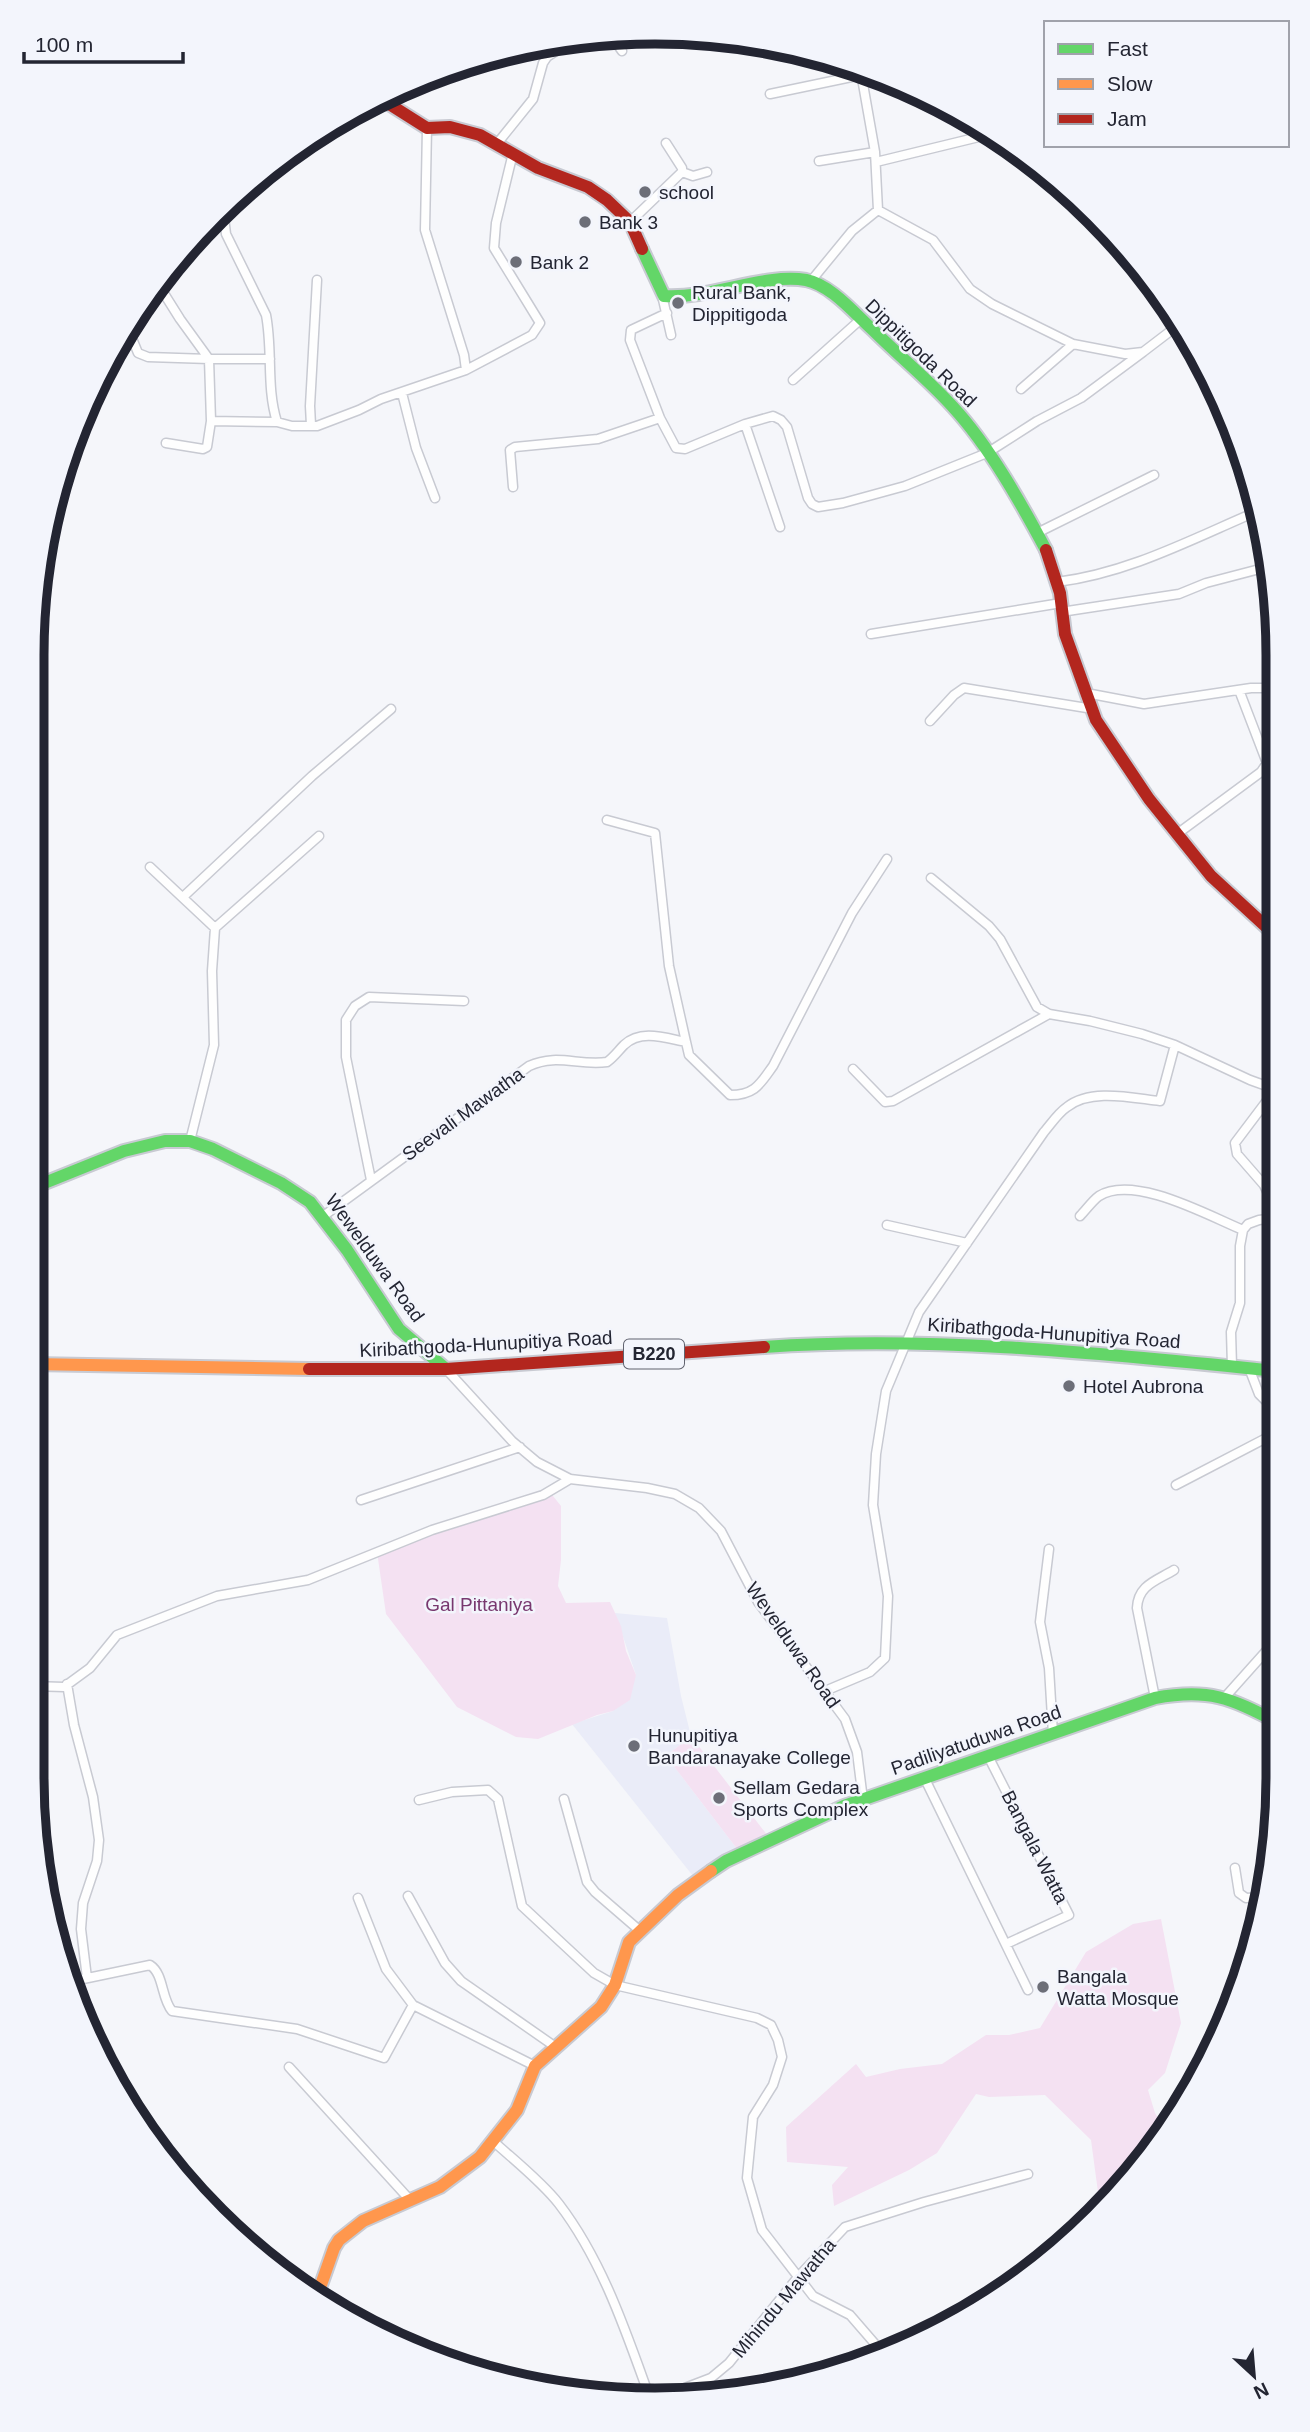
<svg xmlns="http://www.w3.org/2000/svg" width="1310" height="2432" font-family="Helvetica,sans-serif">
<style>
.built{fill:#eaecf8}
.green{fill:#f4e1f2}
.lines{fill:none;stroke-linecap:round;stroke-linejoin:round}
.street-casing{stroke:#c8cad2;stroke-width:11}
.fast-casing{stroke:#c8cad2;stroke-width:16}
.slow-casing{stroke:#c8cad2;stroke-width:16}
.jam-casing{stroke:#c8cad2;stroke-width:16}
.street{stroke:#fefefe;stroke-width:8}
.fast{stroke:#63d668;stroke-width:12}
.slow{stroke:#ff974d;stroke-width:12}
.jam{stroke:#b3261e;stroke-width:12}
.poi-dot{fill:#6c6e78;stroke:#f3f5fc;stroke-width:2.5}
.labels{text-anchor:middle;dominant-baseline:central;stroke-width:5;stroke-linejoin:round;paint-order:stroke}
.shield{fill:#f3f5fc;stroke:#61636f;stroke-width:2}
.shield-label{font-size:18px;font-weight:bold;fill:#232532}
.poi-label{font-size:19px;fill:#232532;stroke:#f3f5fc;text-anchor:start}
.street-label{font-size:19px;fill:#232532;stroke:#f3f5fc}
.park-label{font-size:19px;fill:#78386f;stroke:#f3f5fc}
.rim{fill:none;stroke:#232532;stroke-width:9}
</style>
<rect width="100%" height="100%" fill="#f5f6fa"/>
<path class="built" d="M615,1613l52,5 14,78 10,40 -25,20 75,98 -44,27 -125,-157 41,-13 23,-36z"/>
<path class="green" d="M549,1491l12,15v54l-3,26 8,17 44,-1 11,24 5,25 10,24 -6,25 -17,11 -16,4 -59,24 -22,-2 -59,-30 -71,-93 -9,-62z
M691,1736l80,104 -30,14 -75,-98z
M1161,1919l20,104 -16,50 -17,17 7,23 9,14 -86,104 20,-39 -7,-52 -46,-45 -56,2 -13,-3 -39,59 -28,17 -75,36 -2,-21 16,-18 -61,-5 -1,-35 70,-63 10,13 34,-8 42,-5 44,-29h23l31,-7 46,-76 47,-28z"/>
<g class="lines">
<g class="street-casing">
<path id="street" d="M610,34l12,17
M860,67l15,85 3,58
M770,94l91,-19
M496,145l37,-46 10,-36 4,-6 26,-17
M819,161l56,-9
M876,162l115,-28
M682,172l11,4 14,-4
M223,209l3,25 40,81c7,36 0,72 11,107l15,4h25l42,-16 22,-11 85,-29 -2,-15 -39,-125 2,-102
M630,222l52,-50v-4l-16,-25
M811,281l41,-50 26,-21 55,30 37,49 22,15 81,40 52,10 18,-2 38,-29
M158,284l22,35 29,40h61
M662,295l9,40
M667,313l-36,17 -1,10 30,78 16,30 9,1 60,-25 28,-8 8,4 6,7 21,71 4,6 6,3 25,-4 62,-17 82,-33 50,-32 44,-23 62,-46
M127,326l11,27 10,4 61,2 2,62 66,1
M1185,332l33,79
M466,370l66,-35 8,-12 -46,-75 2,-25 17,-70
M793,380l68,-61
M1021,389l52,-45
M402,393l14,55 19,50
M745,424l35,103
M311,425l-1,-19 7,-126
M166,443l37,6 4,-2 4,-26
M513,487l-3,-37 5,-3 83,-8 62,-21
M1037,533l117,-58
M1057,582c72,-9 135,-43 201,-71
M1061,612l118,-18 27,-11 65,-17
M33,629l10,-4 -8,-25
M871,634l190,-31
M1086,693l58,11 107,-16h23
M33,697l5,-2 3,-5 -8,-19
M930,721l24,-26 10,-7 129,21
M1263,749h11
M1177,834l84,-62 6,-9 -28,-73
M150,867l65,61 -3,43 2,74 -24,96
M931,878l58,48 11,13 37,68 12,7 41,7 52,13 33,11
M183,897l129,-121 79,-67
M215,928l104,-92
M686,1042l3,13 41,40c25,0 30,-11 43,-29l79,-153 35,-54
M853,1069l32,33 8,-1 156,-87
M1275,1090l-40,53 2,11 27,31 11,24
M371,1180l-25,-123v-37l9,-14 14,-9 95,4
M1080,1216c6,-6 12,-15 19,-20 35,-22 110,20 144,34
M322,1217l207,-151c28,-13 49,0 78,-4 7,-5 11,-11 17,-17 17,-16 41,-7 62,-3l-17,-76 -14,-133 -48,-13
M887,1225l80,18
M1232,1366l-1,-34 9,-29v-57l3,-16 5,-6 11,-4 16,-2
M1249,1368l10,26 17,17
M446,1369l66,72 25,21 33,17 77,9 28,6 24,14 22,23 37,71 87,117 12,33 6,48
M1176,1485l100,-52
M361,1500l159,-53
M1049,1549l-9,73 9,46 4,66
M67,1684l7,41 19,72 6,43 -2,21 -14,42 -2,26 6,49
M32,1686l32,1 26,-19 27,-33 100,-39 91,-16 124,-50 111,-35 27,-16
M825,1691l45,-19 15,-14 3,-62 -15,-91 3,-51 10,-63 33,-79 125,-180c7,-8 14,-19 23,-25 24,-19 65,-9 93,-6l15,-56 75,35 25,9
M1226,1696l51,-57
M1155,1698l-18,-90c1,-23 19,-27 37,-38
M988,1756l81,159 -63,29
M924,1777l104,213
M564,1799l23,83 8,10 44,38
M419,1800l33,-8 36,-2 10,9 24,107 72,67 21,12 142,33 14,7 7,15 4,17 -9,28 -20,32 -6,61 15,52 51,66 37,19 26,30 4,11
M1235,1868l4,25 7,5 18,-1
M408,1896l37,67 16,18 96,67
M358,1898l28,71 27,36 122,61
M65,1976l18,3 67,-14c14,9 11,33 22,46l125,18 87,29 29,-53
M289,2067l121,133
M493,2141c21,19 49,41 66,63 42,55 65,122 88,186l5,5
M664,2396l47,-18 18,-15 69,-86 47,-50 79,-25 104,-28"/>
</g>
<g class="fast-casing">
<path id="fast" d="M642,249l22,47c47,3 100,-23 142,-16 25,5 48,33 67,50 26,26 56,50 80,77 36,39 68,96 93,143
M32,1188l92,-37 41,-10h25l23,8 68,34 29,19 37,48 52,79 47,40
M764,1347c171,-12 342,7 512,24
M711,1871l15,-10 118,-55 311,-108c54,-10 75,0 122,24"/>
</g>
<g class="slow-casing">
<path id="slow" d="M32,1364l277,5
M316,2299l18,-51 5,-8 24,-19 77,-34 40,-30 37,-47 18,-44 66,-59 14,-22 14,-43 49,-47 33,-24"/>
</g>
<g class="jam-casing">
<path id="jam" d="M378,97l49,31 23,-1 30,8 58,33 50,19 19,13 23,22 12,27
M1046,550l14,43 5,41 31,86 53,79 62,77 63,58
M309,1369h137l318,-22"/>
</g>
<use href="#street" class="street"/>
<use href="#fast" class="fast"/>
<use href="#slow" class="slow"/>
<use href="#jam" class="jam"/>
</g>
<g class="poi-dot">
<circle cx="645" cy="192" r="7"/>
<circle cx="585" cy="222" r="7"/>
<circle cx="516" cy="262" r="7"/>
<circle cx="678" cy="303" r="7"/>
<circle cx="1069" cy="1386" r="7"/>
<circle cx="634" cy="1746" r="7"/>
<circle cx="719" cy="1798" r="7"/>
<circle cx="1043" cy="1987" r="7"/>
</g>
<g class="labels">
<rect class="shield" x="624" y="1339.5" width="60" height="29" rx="5"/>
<g class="shield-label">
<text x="654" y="1354">B220</text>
</g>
<g class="poi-label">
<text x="659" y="192">school</text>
<text x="599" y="222">Bank 3</text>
<text x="530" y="262">Bank 2</text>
<text x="692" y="292">Rural Bank,<tspan x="692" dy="22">Dippitigoda</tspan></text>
<text x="1083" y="1386">Hotel Aubrona</text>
<text x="648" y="1735">Hunupitiya<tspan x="648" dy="22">Bandaranayake College</tspan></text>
<text x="733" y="1787">Sellam Gedara<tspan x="733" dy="22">Sports Complex</tspan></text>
<text x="1057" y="1976">Bangala<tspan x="1057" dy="22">Watta Mosque</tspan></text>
</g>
<g class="street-label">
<text transform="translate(921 353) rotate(44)">Dippitigoda Road</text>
<text transform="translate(463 1114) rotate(-36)">Seevali Mawatha</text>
<text transform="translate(375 1258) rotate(54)">Wewelduwa Road</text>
<text transform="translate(1054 1333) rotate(4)">Kiribathgoda-Hunupitiya Road</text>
<text transform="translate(486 1344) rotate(-3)">Kiribathgoda-Hunupitiya Road</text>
<text transform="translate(793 1645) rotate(55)">Wevelduwa Road</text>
<text transform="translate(976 1740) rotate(-19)">Padiliyatuduwa Road</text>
<text transform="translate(1035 1847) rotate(63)">Bangala Watta</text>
<text transform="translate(784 2298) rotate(-50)">Mihindu Mawatha</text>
</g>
<g class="park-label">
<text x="479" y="1604">Gal Pittaniya</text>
</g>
</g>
<path d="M0 0H1310V2432H0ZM655 44H655A611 611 0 0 1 1266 655V1777A611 611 0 0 1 655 2388H655A611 611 0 0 1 44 1777V655A611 611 0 0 1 655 44Z" fill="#f3f5fc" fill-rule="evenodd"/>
<path class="rim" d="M655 44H655A611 611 0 0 1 1266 655V1777A611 611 0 0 1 655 2388H655A611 611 0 0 1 44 1777V655A611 611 0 0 1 655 44Z"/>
<rect x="1044" y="21" width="245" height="126" fill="#f3f5fc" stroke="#a0a2ab" stroke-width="2"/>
<rect x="1058" y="44" width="35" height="10" fill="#63d668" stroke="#a0a2ab" stroke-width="2"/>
<text x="1107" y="56" font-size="21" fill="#232532">Fast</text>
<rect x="1058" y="79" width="35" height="10" fill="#ff974d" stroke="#a0a2ab" stroke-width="2"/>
<text x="1107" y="91" font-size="21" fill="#232532">Slow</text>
<rect x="1058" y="114" width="35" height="10" fill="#b3261e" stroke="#a0a2ab" stroke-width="2"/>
<text x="1107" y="126" font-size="21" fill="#232532">Jam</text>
<g transform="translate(1254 2376) rotate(154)" stroke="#f3f5fc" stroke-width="5" paint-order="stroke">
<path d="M0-5L12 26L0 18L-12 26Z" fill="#232532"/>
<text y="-10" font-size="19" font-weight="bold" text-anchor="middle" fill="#232532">N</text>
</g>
<path d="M24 52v10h159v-10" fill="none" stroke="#232532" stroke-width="3.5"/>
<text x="35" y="52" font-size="21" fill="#232532" stroke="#f3f5fc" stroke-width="5" paint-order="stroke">100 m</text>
</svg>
